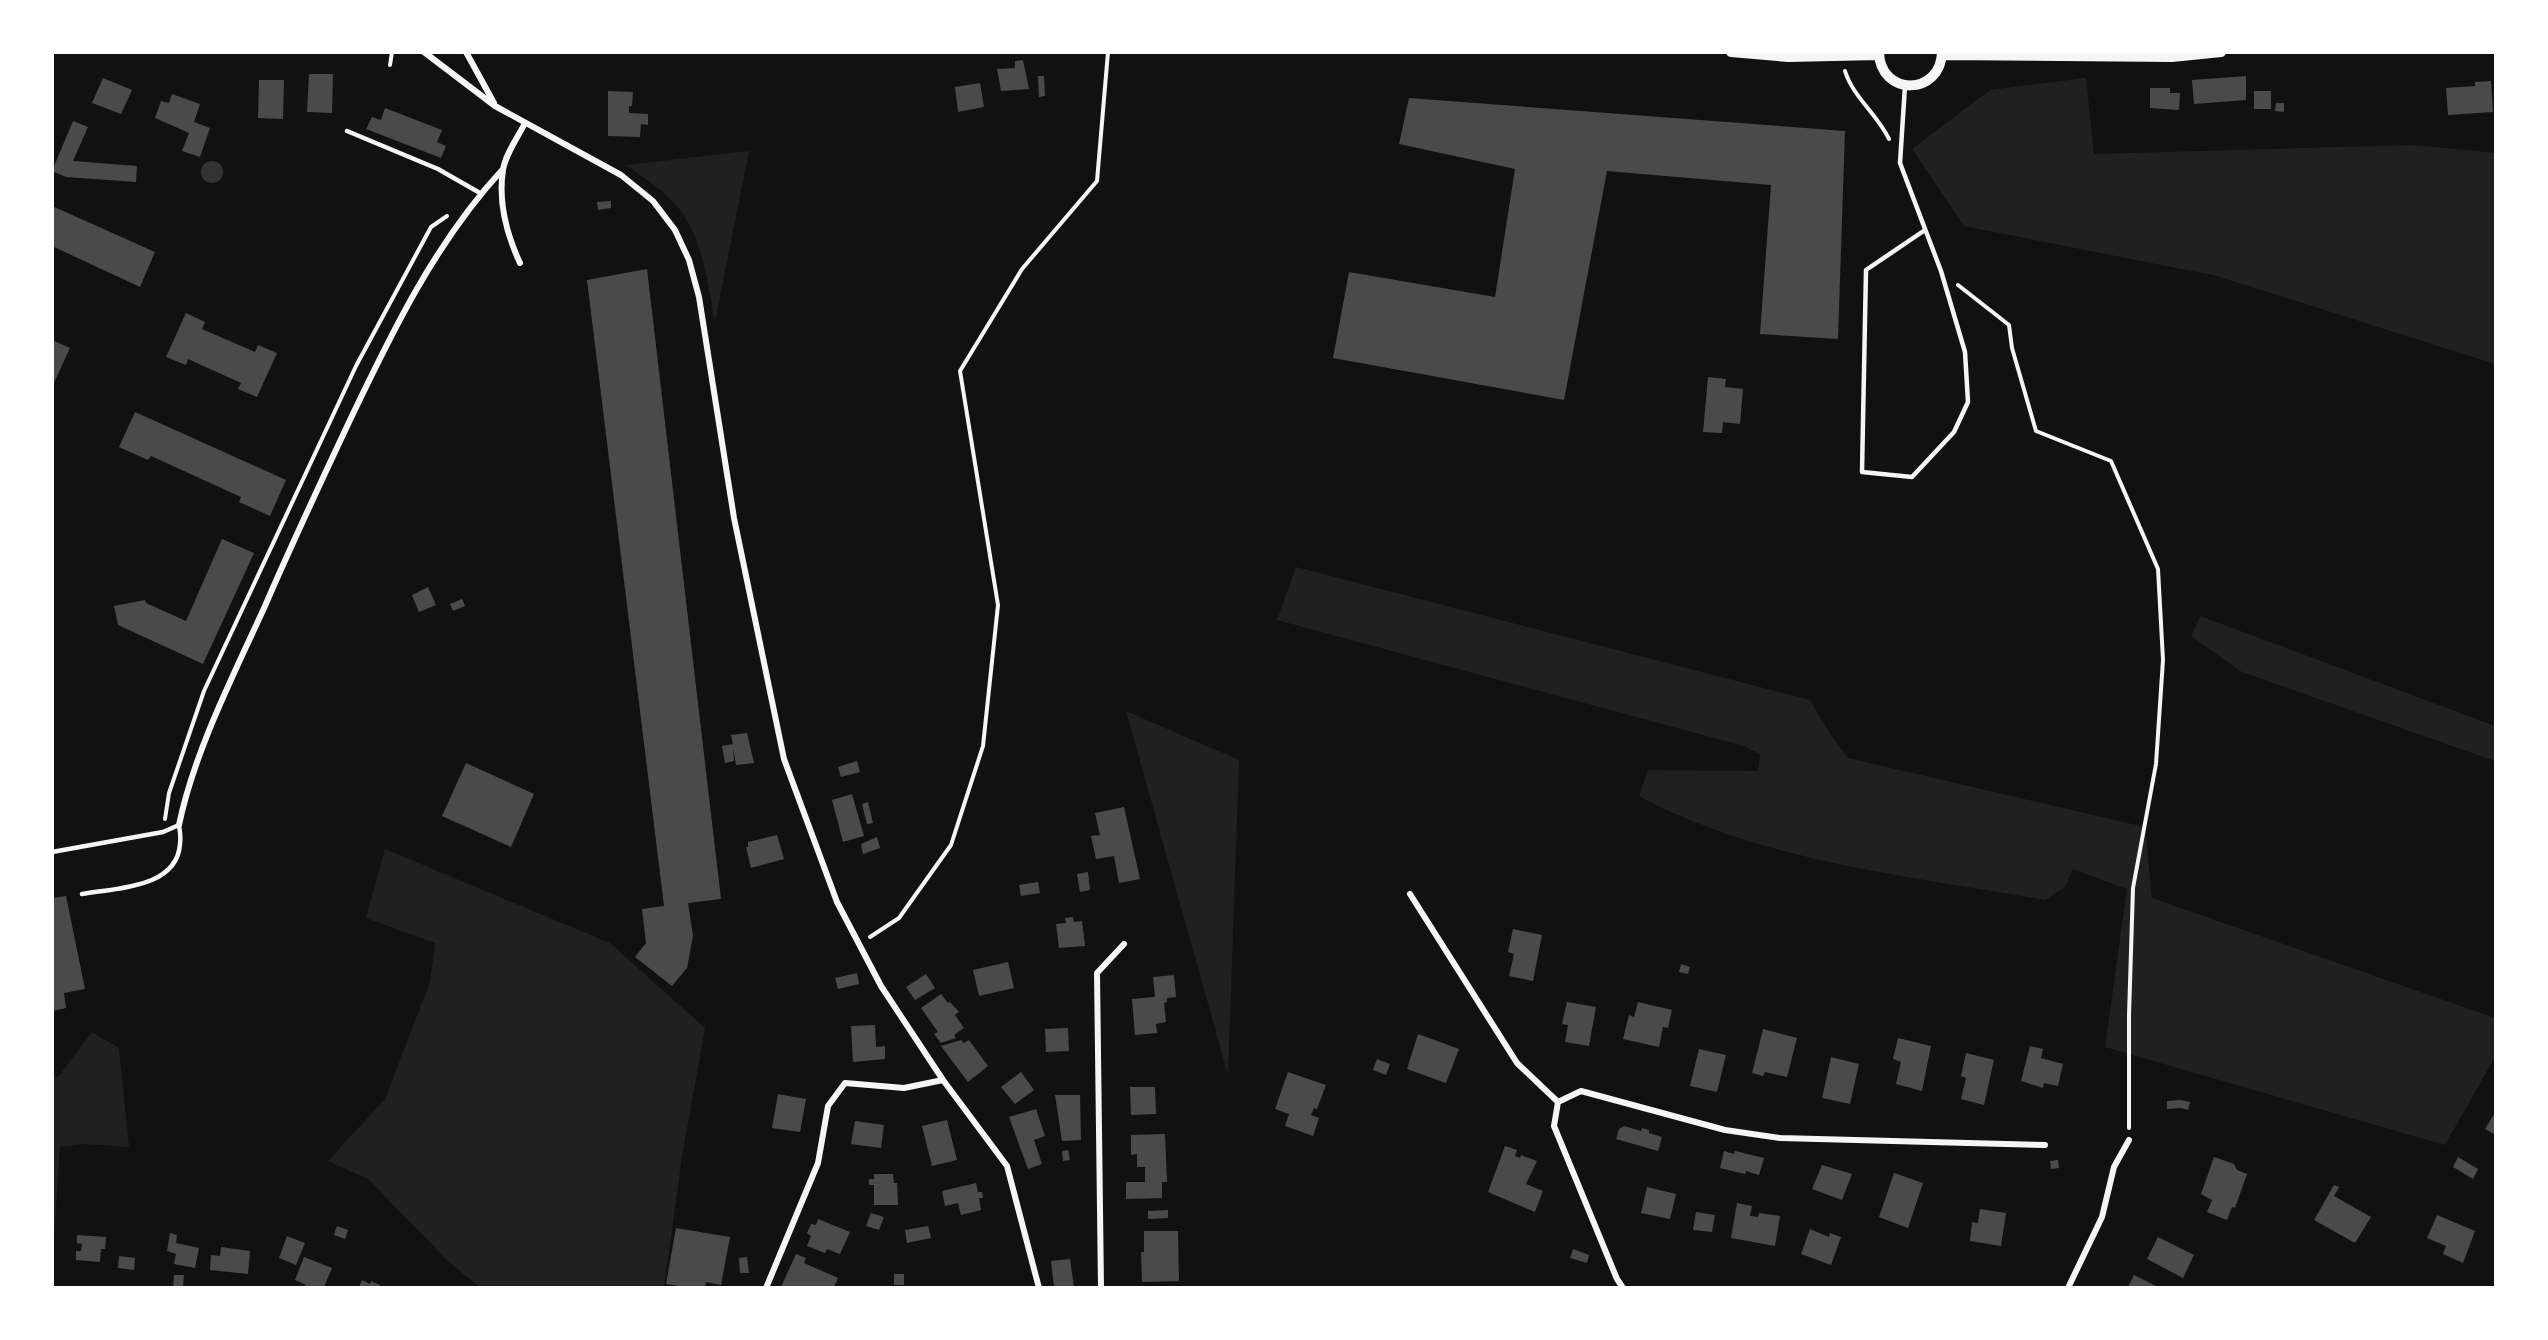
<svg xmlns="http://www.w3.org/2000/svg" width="2548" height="1340" font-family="Arial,sans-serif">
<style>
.green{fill:#202020}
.water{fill:#333}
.building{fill:#4a4a4a}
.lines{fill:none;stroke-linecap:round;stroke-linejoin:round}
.path{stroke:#f5f5f5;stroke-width:4}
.service{stroke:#f5f5f5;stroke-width:4.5}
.minor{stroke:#f5f5f5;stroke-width:6}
.tertiary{stroke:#f5f5f5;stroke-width:10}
</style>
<rect width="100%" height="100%" fill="#111"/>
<path class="green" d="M2086,78l8,76 320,-9 81,8v211l-278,-88 -253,-50 -52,-77 78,-59z
M749,151l-34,171c-8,-40 -12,-89 -42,-120 -13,-14 -32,-26 -47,-37z
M1296,567l514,133 20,34 18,24 297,69 7,71 343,120v39l-50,88 -340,-98 22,-158 -54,-20 -8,18 -20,13c-136,-24 -283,-38 -406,-104l9,-26 110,1 2,-17 -16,-8 -467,-126z
M2200,616l295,110v35l-253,-89 -51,-36z
M1126,711l113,49 -11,315z
M385,849l225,94 95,85 -23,129 -18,130h-185l-31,-26 -80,-82 -40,-18 57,-62 45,-117 5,-39 -69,-25z
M92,1032l27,16 10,99 -45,-3 -24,3 -7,107v-179l5,2z"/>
<path class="water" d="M201 172a11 11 0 1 1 22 0a11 11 0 1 1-22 0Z"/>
<path class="building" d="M1023,60l6,29 -28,2 -4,-22 18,-1v-7z
M309,74h24l-1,39 -25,-1z
M1038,76h6l1,20 -6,1z
M2246,76v24l-52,4 -2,-24z
M103,78l29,12 -11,24 -29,-11z
M259,80h25l-1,39 -25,-1z
M2491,81l2,31 -45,3 -2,-27 29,-2v-4z
M980,83l4,24 -26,5 -3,-25z
M2150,88h20v5h10l-1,17 -29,-2z
M608,91l25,1 -1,14h-3v7l19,1v11l-7,-1 -1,13 -32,-1z
M2254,91h17v18h-17z
M172,94l28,10 -6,18 16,6 -10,29 -18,-6 7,-18 -34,-15 6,-17 8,2z
M1409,98l436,33 -7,208 -78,-5 11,-149 -164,-14 -43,229 -231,-42 16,-86 146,25 20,-128 -116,-25z
M2276,103h8v9l-9,-1z
M385,108l57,22 -5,12 9,4 -5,12 -75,-29 6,-12 9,3z
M73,121l15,6 -15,34 64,5 -1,16 -70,-5 -14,-6z
M611,201v7l-13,2 -1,-8z
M52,206l103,46 -15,35 -88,-41z
M647,269l74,630 -33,4 5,33 -6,32 -15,18 -37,-29 11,-14 -4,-34 22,-3 -77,-626z
M186,313l19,9 -3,7 53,23 3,-7 19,8 -20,44 -19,-8 3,-6 -53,-24 -2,6 -20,-8z
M52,340l18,8 -18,39z
M1708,377l18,2 -1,8 18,2 -3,35 -17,-2 -1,11 -19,-1z
M135,412l151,68 -16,36 -31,-14 2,-5 -90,-41 -3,4 -29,-13z
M222,539l32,14 -51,111 -85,-39 -4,-19 31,-6 1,3 40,18z
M428,587l8,18 -17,7 -7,-17z
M462,599l3,7 -12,5 -3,-7z
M747,733l7,30 -18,2 -3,-18 1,14 -9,2 -3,-17 11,-2 -2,-9z
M857,761l3,11 -19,5 -3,-10z
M466,763l68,31 -23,53 -69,-31z
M852,794l12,42 -21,6 -11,-42z
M868,802l5,21 -6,1 -5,-20z
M1124,807l16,72 -21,4 -5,-27 -18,3 -5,-23 9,-1 -5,-22z
M777,835l7,24 -33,9 -5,-21h2v-5z
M877,837l3,11 -17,6 -2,-10z
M1088,872l2,18 -10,2 -3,-18z
M1038,882l2,11 -19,3 -2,-11z
M66,896l19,93 -21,4 2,15 -14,3v-113z
M1073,917l1,5 8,-1 3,25 -26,2 -3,-24 10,-1 -1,-5z
M1513,929l29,6 -9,46 -24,-5 5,-22 -6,-2z
M1008,962l6,26 -35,8 -6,-26z
M1681,964l9,3 -2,7 -9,-2z
M857,973l2,11 -21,5 -3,-11z
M926,974l9,14 -20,12 -9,-13z
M1174,975l2,22 -9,1v4l-3,1 2,19 -10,2 1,9 -22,2 -3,-36 23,-2 -2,-20z
M941,994l7,9 2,-1 9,10 -4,3 9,13 -10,7 2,3 -15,5 -7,-9 4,-2 -17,-24z
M1567,1002l29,5 -7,39 -24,-4 3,-17 -6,-1z
M1638,1002l34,8 -4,18 -5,-1 -4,20 -36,-8 6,-24 5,2z
M875,1025l1,22 9,-1v13l-32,3 -2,-36z
M1068,1028l1,23 -23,1 -1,-23z
M1763,1029l34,9 -10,39 -22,-5 -2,4 -11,-3z
M1418,1034l41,15 -13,34 -39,-14z
M1898,1038l33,8 -9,45 -26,-7 5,-22 -8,-3z
M961,1040l3,3 5,-3 19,26 -20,16 -27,-36z
M2030,1046l13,3 -2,9 22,6 -5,22 -14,-3 -1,5 -22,-7z
M1699,1049l27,6 -9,37 -27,-6z
M1966,1053l28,7 -10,45 -23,-6 5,-21 -5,-2z
M1831,1057l28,7 -9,40 -28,-6z
M1377,1059l13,5 -4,11 -13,-5z
M1021,1072l13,18 -19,14 -14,-17z
M1288,1072l38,13 -9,24 -3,-1 -3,7 8,3 -6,18 -28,-10 4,-12 -14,-5z
M1130,1087h25l1,27 -25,1z
M778,1094l28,5 -6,33 -28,-4z
M1055,1095h25l1,45 -19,1z
M2180,1100l10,2 -2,8 -7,-2 -14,1v-8z
M1036,1109l9,27 -11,4 8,24 -14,5 -19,-52z
M2496,1111v24l-11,-6z
M947,1120l10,40 -25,6 -10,-40z
M855,1121l29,4 -3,23 -30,-4z
M1624,1126l17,5 1,-3 7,2v3l13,4 -4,14 -42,-12 3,-10z
M1165,1134l2,48h-5v16l-36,1v-17h19v-15h-8v-13l-6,1v-20z
M1505,1146l12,4 -2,6 5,2 1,-3 16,6 -11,23 17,7 -8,21 -47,-20z
M1068,1150l2,10 -7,1 -1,-10z
M1724,1151l10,3 1,-3 29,7 -5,17 -13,-4 -1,3 -25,-6z
M2214,1157l20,7 3,6 10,4 -12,34 -3,-1 -5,13 -20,-8 5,-12 -11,-6z
M2458,1157l20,12 -5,10 -20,-12z
M2058,1160l1,8 -8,1 -1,-8z
M1822,1165l30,9 -10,26 -30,-11z
M1894,1173l29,10 -15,45 -29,-11z
M874,1174h19l1,9h3l1,22h-24v-20h-5v-6h5z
M976,1183l2,9h4l1,6h-4l2,12 -20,5 -3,-12 -13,3 -3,-15z
M2334,1185l5,2 -5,9 37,21 -16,26 -41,-23z
M1647,1187l29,7 -6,25 -29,-6z
M1737,1203l15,3 -2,10 8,1 1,-4 21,3 -5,30 -44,-8z
M1980,1209l26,4 -5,33 -31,-5 2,-19 6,1z
M1168,1210v8l-20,1v-8z
M1696,1212l19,3 -3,17 -19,-2z
M871,1213l13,4 -5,13 -13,-4z
M2437,1215l38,16 -12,32 -20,-9 3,-8 -19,-8z
M818,1219l32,13 -10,22 -13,-5 -2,4 -18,-7 4,-10 -4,-3 4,-9 5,1z
M337,1226l11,4 -3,9 -11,-4z
M928,1226l3,12 -24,5 -2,-13z
M676,1228l54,9 -9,48 -15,-3 -1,5h-20l-19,-3z
M1810,1229l19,8 1,-4 11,4 -10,28 -30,-11z
M1144,1231h34l1,50 -37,1 -1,-30h3z
M170,1233l7,2 -1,8 23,5 -4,20 -21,-4 2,-10 -9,-3z
M77,1235l29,2 -1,12h-4l-1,13 -24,-2v-9h5l1,-7 -5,-1z
M287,1236l18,7 -9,22 -17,-7z
M2158,1237l36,18 -11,23 -36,-19z
M221,1247l29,4 -2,23 -38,-4 1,-15 9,1z
M1573,1249l16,6 -2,8 -17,-5z
M796,1254l10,4 -2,5 34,15 -4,9h-53z
M119,1256l16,2 -1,12 -16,-2z
M304,1257l28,11 -8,19h-19l1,-2 -11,-5z
M747,1257l2,16h-9l-1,-15z
M1070,1259l4,28h-20l-3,-26z
M894,1274h10v11h-10z
M174,1275h10l-1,12h-10z
M2134,1275l24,12h-30z
M362,1280l8,4 1,-3 9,4 -1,2h-20z"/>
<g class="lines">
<path class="path" d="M390,65l2,-13
M1845,71c8,26 32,43 44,68
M1958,285l51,40 3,23 24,83 75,30 47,108 5,91 -7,104 -23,124 -4,127v113
M165,819l4,-26 35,-102 152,-325 75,-139 16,-11
M870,937l29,-19 52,-73 32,-99 15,-141 -38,-234 62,-102 75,-88 11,-129"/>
<path class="service" d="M1905,86l-5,77 41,108 24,81 3,50 -14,30 -42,45 -50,-5 4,-202 59,-40
M347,131l91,38 42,24
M52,852l111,-20 16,-7c1,6 2,13 1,19 -3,45 -66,44 -98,50"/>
<path class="minor" d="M424,52l71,54 126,69 32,26 22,29 14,30 10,37 35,221 50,241 53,143 44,84 62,94 64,86 32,122
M466,52l28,51
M520,263c-13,-28 -22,-61 -17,-93 2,-15 15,-33 22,-47
M179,825c15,-73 55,-151 86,-219 27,-63 56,-124 85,-186 42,-88 86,-179 153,-251
M1410,894l107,169 41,39 -4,24 63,153 6,9
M1558,1102l23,-11 144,39 55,8 265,7
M766,1288l52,-125 10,-57 17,-23 59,5 39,-8
M1101,1288l-4,-315 27,-29
M2068,1288l34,-71 12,-50 15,-27"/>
<path class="tertiary" d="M1731,52l57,5 91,-2
M1879,52c1,45 62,44 63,0
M1942,55l230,2 49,-5"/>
</g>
<rect width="2548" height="1340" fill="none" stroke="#ffffff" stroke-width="108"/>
</svg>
